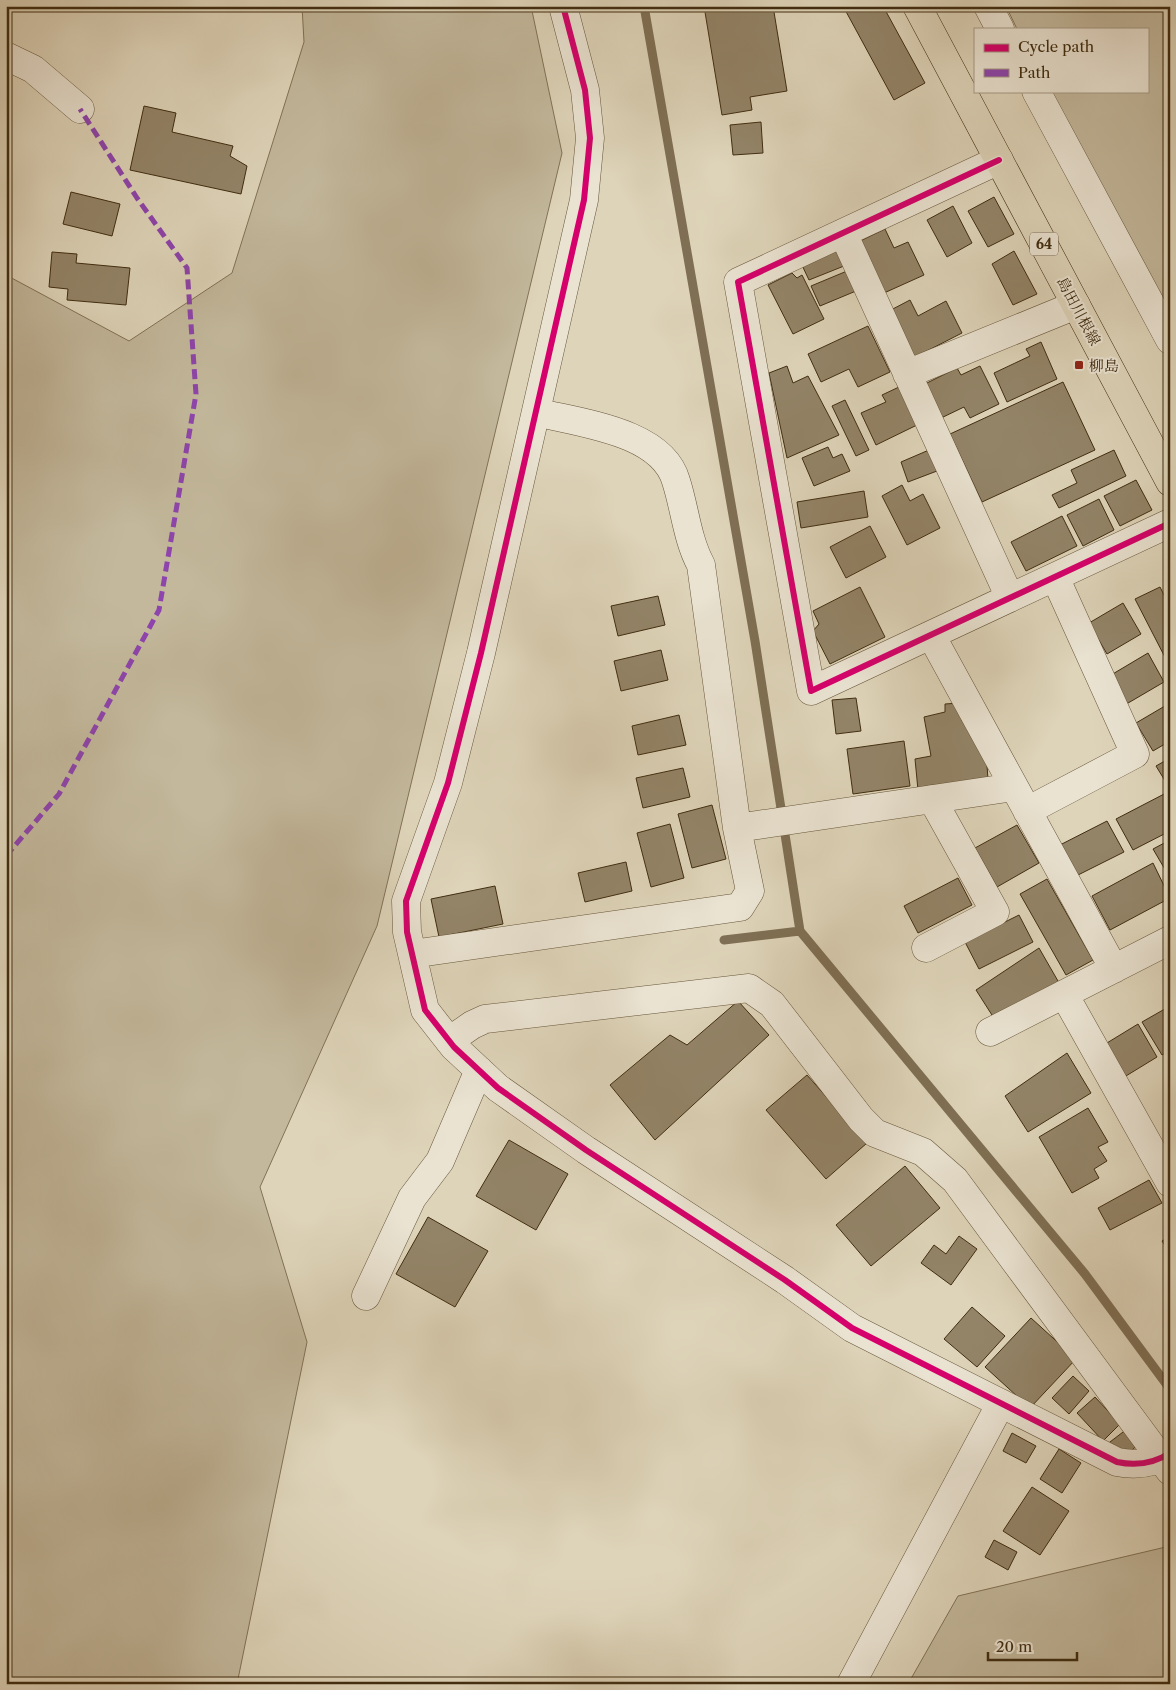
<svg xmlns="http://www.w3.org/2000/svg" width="1176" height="1690" font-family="'Libre Caslon Text','Noto Serif JP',serif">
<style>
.green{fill:#c3b89c;stroke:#827256}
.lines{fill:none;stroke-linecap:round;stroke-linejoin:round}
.stream{stroke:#7f6f54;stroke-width:9}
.building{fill:#938468;stroke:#412d11}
.street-casing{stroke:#68573b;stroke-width:29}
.primary-casing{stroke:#412d11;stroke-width:29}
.street{stroke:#eae3d2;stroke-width:28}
.primary{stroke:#ded4b9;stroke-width:28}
.quiet{stroke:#8e44ad;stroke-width:5;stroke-dasharray:10 5;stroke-linecap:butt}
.cycleway-casing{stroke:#eae3d2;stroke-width:9}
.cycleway{stroke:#d6006c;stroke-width:6}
.poi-dot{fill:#8f2418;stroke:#eae3d2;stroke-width:2}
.labels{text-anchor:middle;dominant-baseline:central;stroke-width:4;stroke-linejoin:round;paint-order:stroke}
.shield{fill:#eae3d2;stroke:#74644b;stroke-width:1}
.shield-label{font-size:14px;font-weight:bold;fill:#412d11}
.street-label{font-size:15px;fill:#412d11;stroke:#eae3d2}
.poi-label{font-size:15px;fill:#412d11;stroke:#eae3d2;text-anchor:start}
</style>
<rect width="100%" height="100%" fill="#ded4b9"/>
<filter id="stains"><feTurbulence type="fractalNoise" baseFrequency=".004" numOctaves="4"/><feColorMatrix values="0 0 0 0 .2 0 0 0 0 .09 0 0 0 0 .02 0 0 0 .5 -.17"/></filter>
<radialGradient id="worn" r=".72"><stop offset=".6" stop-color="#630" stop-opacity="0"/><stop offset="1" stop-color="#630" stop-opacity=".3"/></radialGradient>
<path class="green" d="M302,6h229l31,147 -185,773 -117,261 47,155 -70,342h-231v-1409l123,66 103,-68 72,-231z
M1006,6h164v329l-122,-244h99v-62h-130z
M1170,1546v138h-262l50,-88z"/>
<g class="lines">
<path class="stream" d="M644,6l111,635 45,290 285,343 85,115
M724,940l76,-9"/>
</g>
<path class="building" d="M704,6h69l14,85 -37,6 2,13 -30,5z
M843,6h40l42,77 -31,17z
M144,106l32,7 -4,19 61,14 -3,10 17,10 -6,28 -111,-24z
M761,122l2,31 -30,2 -3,-30z
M71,192l49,12 -8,32 -49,-12z
M994,197l20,37 -26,13 -20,-36z
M953,206l19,37 -25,14 -20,-37z
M885,229l9,19 14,-6 16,33 -40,18 -24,-52z
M836,246l8,20 -35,14 -9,-19z
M1014,251l23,43 -24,11 -21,-41z
M52,252l25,2 -1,9 54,5 -4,37 -59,-5 1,-11 -19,-2z
M847,271l9,20 -36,15 -9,-20z
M792,273l5,5 5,-3 22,44 -31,15 -25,-49z
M910,300l8,16 28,-15 16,32 -49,25 -24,-47z
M868,326l22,46 -32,15 -9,-18 -28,13 -13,-28z
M1041,342l16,37 -50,23 -13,-29 36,-17 -4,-7z
M787,366l6,17 15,-7 31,59 -52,23 -18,-85z
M980,366l19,38 -29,14 -6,-11 -25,12 -16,-34 34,-17 4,7z
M1063,382l32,68 -113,52 -32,-68z
M899,387l18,38 -41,20 -15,-32 25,-11 -4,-7z
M845,400l24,50 -13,6 -24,-50z
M828,447l5,11 9,-4 8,17 -36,15 -12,-28z
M929,450l8,21 -29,11 -7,-20z
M1114,450l12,26 -67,32 -7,-13 25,-12 -6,-13z
M1136,480l16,30 -32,16 -16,-30z
M902,485l8,16 13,-7 17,34 -33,17 -25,-49z
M864,491l4,26 -67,11 -4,-26z
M1099,499l15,31 -31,16 -16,-31z
M1062,516l15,30 -51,25 -15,-29z
M870,526l16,31 -40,21 -16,-31z
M860,587l25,50 -55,27 -17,-33 6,-7 -6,-13z
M1160,587l10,20v60l-35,-68z
M658,596l7,29 -47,11 -7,-30z
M1123,603l18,31 -34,20 -18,-31z
M661,650l7,30 -47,11 -7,-30z
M1148,653l16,29 -41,24 -17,-28z
M856,698l5,33 -25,3 -4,-34z
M959,703l3,18h5l19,31 2,27 -70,11 -3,-31 16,-3 -7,-39 21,-5v-8z
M1170,703v38l-17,10 -17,-28z
M679,715l7,30 -48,10 -6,-29z
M904,741l6,45 -57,8 -6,-45z
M1170,758v31l-14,-23z
M683,768l7,29 -47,11 -7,-30z
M1168,792l2,39 -37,19 -17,-31z
M712,805l14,54 -34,9 -14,-54z
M1107,821l17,31 -52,26 -16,-31z
M670,824l14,54 -33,9 -14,-54z
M1017,825l22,38 -42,24 -22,-39z
M1170,840v38l-17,-29z
M626,862l6,29 -47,11 -7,-29z
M1153,863l17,35 -60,32 -18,-34z
M958,878l14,27 -54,28 -14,-27z
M1047,879l46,81 -27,15 -46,-81z
M495,886l8,38 -64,13 -8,-38z
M1019,915l14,27 -54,27 -14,-27z
M1039,948l23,40 -63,38 -23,-36z
M738,1001l31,34 -114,105 -45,-55 60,-50 17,10z
M1170,1006v44l-8,5 -20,-33z
M1138,1024l19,33 -36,22 -19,-33z
M1067,1053l24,40 -63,39 -23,-36z
M807,1075l60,68 -41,36 -60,-69z
M1088,1108l20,34 -10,5 9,14 -13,8 5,9 -27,15 -33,-56z
M509,1140l59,34 -32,56 -60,-34z
M905,1166l35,42 -69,58 -35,-41z
M1149,1180l13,23 -52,27 -12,-22z
M428,1217l60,34 -33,56 -59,-33z
M959,1236l18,13 -26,36 -30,-22 13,-18 12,9z
M1170,1236v13l-2,1 -6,-9z
M972,1307l33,29 -28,31 -33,-28z
M1031,1318l45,41 -46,49 -45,-41z
M1073,1376l16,15 -20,23 -17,-16z
M1095,1397l25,27 -17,17 -26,-28z
M1127,1429l12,15 -20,17 -13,-16z
M1012,1433l24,13 -10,17 -23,-12z
M1059,1449l22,14 -19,30 -22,-14z
M1032,1487l37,24 -29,44 -37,-24z
M994,1540l23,12 -9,18 -23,-13z"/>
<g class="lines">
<g class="street-casing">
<path id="street" d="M563,6l22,84 5,48 -6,62 -103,453 -33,130 -42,118 1,31 18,78 29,37 44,41 88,62 199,130 67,48 265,134c19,4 36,2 53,-9
M988,6l12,23
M6,56l27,13 47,40
M1036,91l134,249
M999,160l-261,122 73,409 359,-168
M843,233l167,365
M907,374l169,-69
M931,635l183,334
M1027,811l108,-57 -80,-177
M737,828l277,-41
M926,948l69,-36 -63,-113
M412,954l328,-47 10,-16 -13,-63 -36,-263c-14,-26 -16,-56 -25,-84 -14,-50 -97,-58 -140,-69
M1064,994l106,189
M990,1032l180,-92
M449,1041l23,-16 13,-6 264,-31 23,16 89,115 14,14 48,19 32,28 215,291
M366,1296l46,-98 28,-37 39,-91
M851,1684l150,-281"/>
</g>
<g class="primary-casing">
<path id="primary" d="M917,6l253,476"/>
</g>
<use href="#street" class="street"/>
<use href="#primary" class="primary"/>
<path class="quiet" d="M6,856l53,-62 100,-184 37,-216 -9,-126 -50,-70 -57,-89"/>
<g class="cycleway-casing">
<path id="cycleway" d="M563,6l22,84 5,48 -6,62 -103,453 -33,130 -42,118 1,31 18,78 29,37 44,41 88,62 199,130 67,48 265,134c19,4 36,2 53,-9
M999,160l-261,122 73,409 359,-168"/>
</g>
<use href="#cycleway" class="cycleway"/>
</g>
<rect class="poi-dot" x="1074" y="360" width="10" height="10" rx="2.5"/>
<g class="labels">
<rect class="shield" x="1030" y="232.5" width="28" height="23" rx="4"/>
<g class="shield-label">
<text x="1044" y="244">64</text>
</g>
<g class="street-label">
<text transform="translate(1079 311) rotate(62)">島田川根線</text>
</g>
<g class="poi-label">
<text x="1089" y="365">柳島</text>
</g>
</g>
<rect width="1176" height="1690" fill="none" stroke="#ded4b9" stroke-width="25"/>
<rect x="8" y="8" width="1161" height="1675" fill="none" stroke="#412d11" stroke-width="2.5"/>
<rect x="12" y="12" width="1151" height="1665" fill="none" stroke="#412d11"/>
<rect x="974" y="28" width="175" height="65" fill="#eae3d2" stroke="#a69a85"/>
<rect x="984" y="44" width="25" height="8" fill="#d6006c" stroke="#a69a85"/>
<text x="1018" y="52" font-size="15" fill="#412d11">Cycle path</text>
<rect x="984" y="69" width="25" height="8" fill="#8e44ad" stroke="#a69a85"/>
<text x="1018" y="78" font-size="15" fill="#412d11">Path</text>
<path d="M988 1652v8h89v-8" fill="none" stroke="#412d11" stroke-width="2.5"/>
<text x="996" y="1652" font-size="15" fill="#412d11" stroke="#eae3d2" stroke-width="4" paint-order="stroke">20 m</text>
<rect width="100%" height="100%" filter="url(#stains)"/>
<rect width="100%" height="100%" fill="url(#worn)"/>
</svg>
